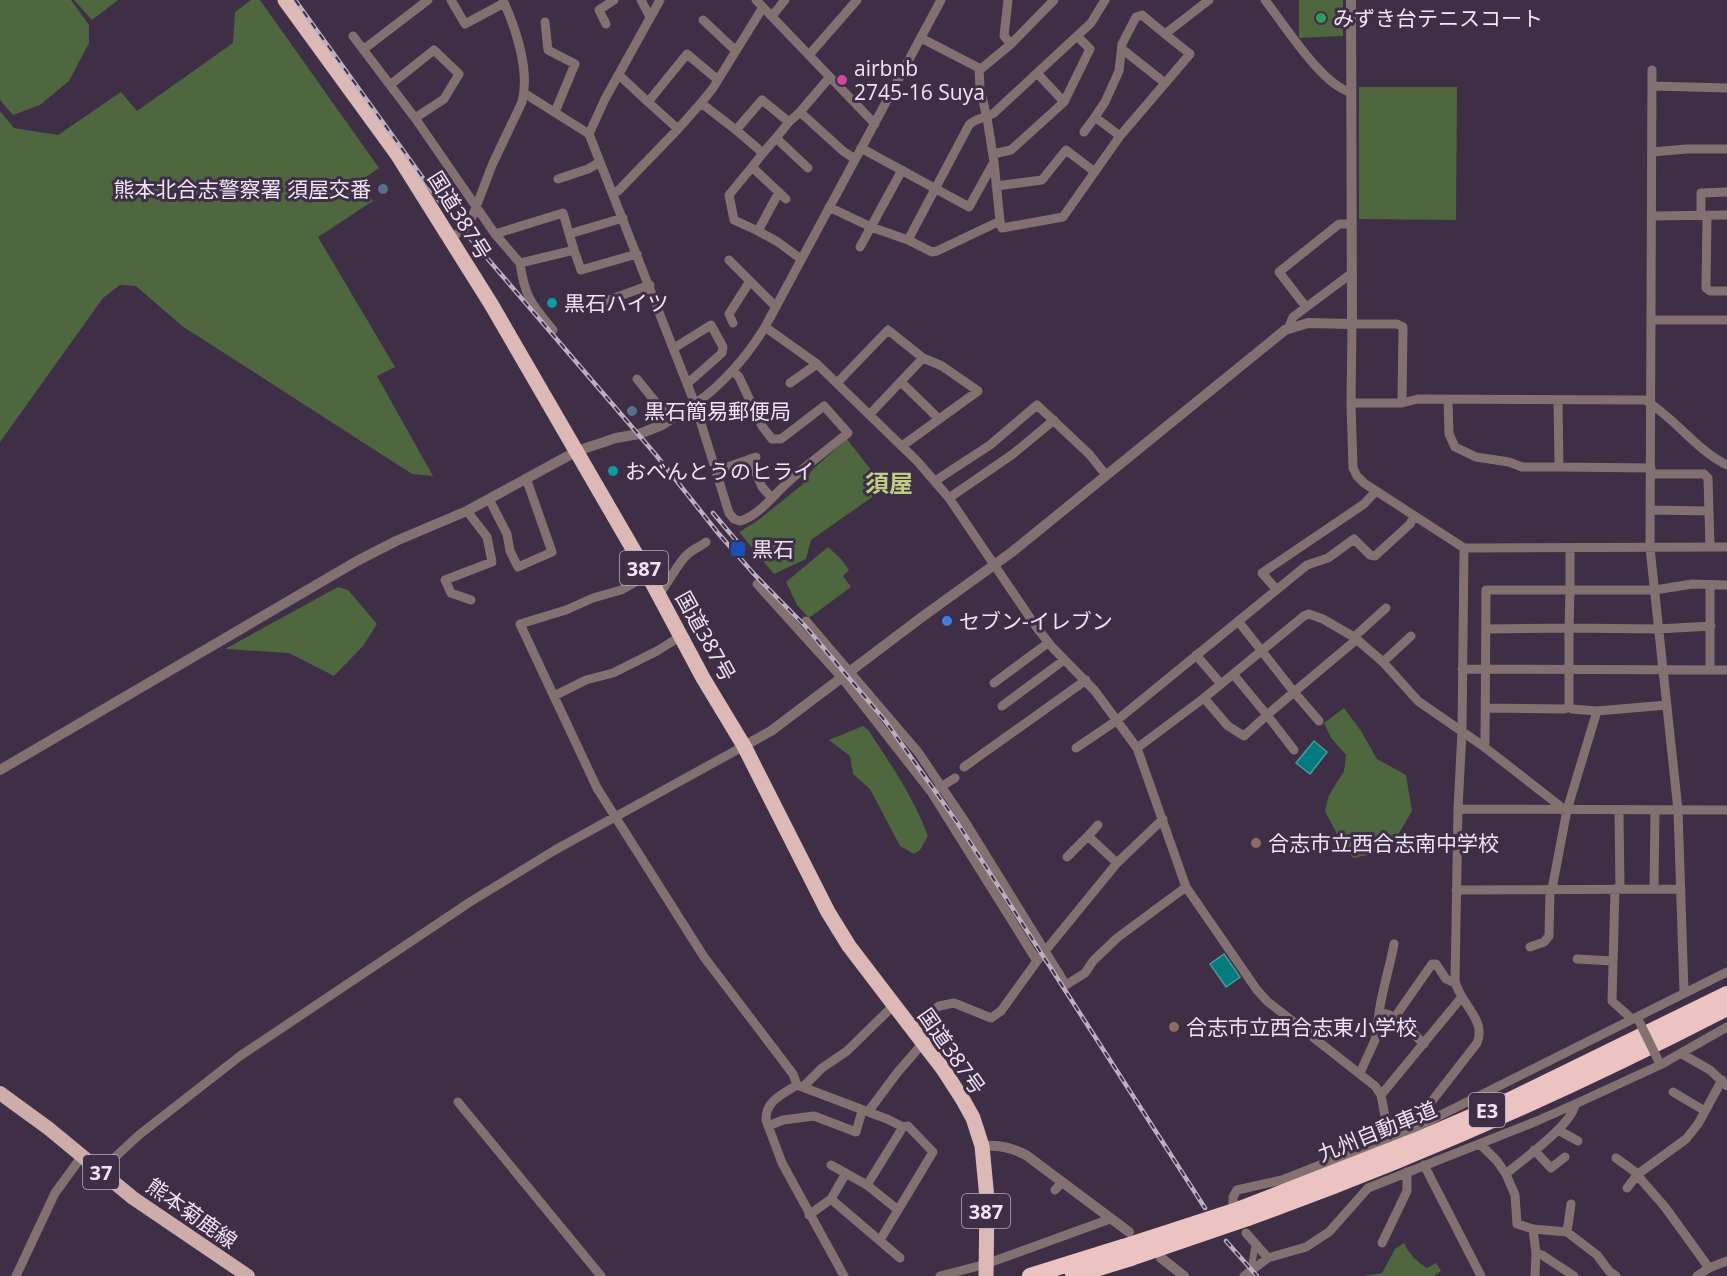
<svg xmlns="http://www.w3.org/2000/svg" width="1727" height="1276" font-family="'Open Sans','Noto Sans JP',sans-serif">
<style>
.green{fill:#4e673f}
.water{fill:#037b7e;stroke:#4a9ba1;stroke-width:1.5}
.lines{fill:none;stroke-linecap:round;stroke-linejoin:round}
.pedestrian{stroke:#827170;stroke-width:7}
.minor{stroke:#827170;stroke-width:9}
.tertiary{stroke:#827170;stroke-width:10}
.primary{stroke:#cdacaa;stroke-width:14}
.trunk{stroke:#dcb8b6;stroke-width:15}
.motorway{stroke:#ebc3c1;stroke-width:16}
.rail-casing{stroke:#bbb0c1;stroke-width:4.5}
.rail{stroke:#3e2e46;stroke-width:2;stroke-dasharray:7;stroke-linecap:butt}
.minor-bridge{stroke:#827170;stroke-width:9}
.motorway-bridge{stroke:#ebc3c1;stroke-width:16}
.leisure-dot{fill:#2e9e5b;stroke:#3e2e46;stroke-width:2}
.hotel-dot{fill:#d1479c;stroke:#3e2e46;stroke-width:2}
.service-dot{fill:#5c6f8a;stroke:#3e2e46;stroke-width:2}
.culture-dot{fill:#0f9aa8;stroke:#3e2e46;stroke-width:2}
.transit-dot{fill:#1a4fb4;stroke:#3e2e46;stroke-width:2}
.shop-dot{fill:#3f7fe0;stroke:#3e2e46;stroke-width:2}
.education-dot{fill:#8d6e63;stroke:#3e2e46;stroke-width:2}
.labels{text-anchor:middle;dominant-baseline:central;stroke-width:6;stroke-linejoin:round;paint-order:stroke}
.shield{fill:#3e2e46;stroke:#baaec0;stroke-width:1.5}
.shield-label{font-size:20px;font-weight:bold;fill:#efe5f4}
.poi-label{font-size:21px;fill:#efe5f4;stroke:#3e2e46;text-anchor:start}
.street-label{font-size:21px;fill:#efe5f4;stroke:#3e2e46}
.quarter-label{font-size:24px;font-weight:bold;fill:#bfce82;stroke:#3e2e46}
</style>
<rect width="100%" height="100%" fill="#3e2e46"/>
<path class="green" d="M0,0h71l18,25v18l-20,38 -29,24 -27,10 -13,-15z
M74,0h44l-26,20z
M251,0h9l119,168 -20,14 14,19 -55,36 77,130 -18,9 56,100 -21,-2 -230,-148 -46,-40 -16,-1 -17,13 -103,144v-331l14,17 44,7 63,-43 16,19 96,-68 2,-31z
M1299,0h44v36l-44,2z
M1359,87h98l-1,133 -97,-1z
M847,439l38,49 -74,52 -5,19 -32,15 -35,-42 18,-11 45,-36 11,-16z
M828,547l13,12 8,11 -6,6 8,11 -42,31 -12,-13 -11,-23z
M338,587l10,3 29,34 -14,22 -29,30 -45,-23 -64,-4z
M1344,708l17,23 16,28 29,16 6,36 -14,24 -26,19 -19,4 -15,-22 -13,-25 4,-16 15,-24 2,-16 -15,-17 -7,-15z
M863,726l6,5c22,34 45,67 59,105l-8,14 -6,4 -14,-8 -30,-57 -17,-15 -3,-18 -21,-16z
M1404,1243c6,12 12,18 23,25l9,-5 5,8 -7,5h-70l18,-3 13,-24z"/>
<path class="water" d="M1314,741l13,11 -17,22 -14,-11z
M1224,954l16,23 -14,10 -16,-23z"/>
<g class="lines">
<path class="pedestrian" d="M1254,1268l-2,-4 3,-19"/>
<path class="minor" d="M451,0l14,24 39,-21
M641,0l9,17
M660,0l-55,99 -16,35 106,270 34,109 5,6 6,2c18,-5 32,-24 45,-36 19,-18 42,-35 63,-52l-24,-27 -43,33h-9l-10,-13 -23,-49 -6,-6
M756,0l119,124
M1265,0c19,24 56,84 85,92
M763,7l-50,81 -12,15 35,27 26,-30 27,22 11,-10
M772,16l13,-16
M703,20l33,31
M545,22l3,28 27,14 -20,48
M606,24l-7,-14 15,-10
M353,36l37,49 44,-35 25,24 -15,25 -29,19 80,116 25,29 54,-13 -11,-37 -68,21
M1011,44l43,-44
M364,49l64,-49
M1122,49l43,34
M809,55l48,-55
M979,68h3l29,-24 -7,-8 4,-36
M1652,70l-2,478 28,262 6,182
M619,75l29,27 39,-48 31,26
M829,78l-29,34 43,39 12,8
M390,85l25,33
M1652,86l75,2
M524,93l65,41
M648,102l30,27 23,-26
M1064,102l-27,-29 54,-50 14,-23
M1095,117l10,-15 14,-31 3,-27 14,-27 6,-2 23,19 44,-34
M789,122l-13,16 32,30
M736,130l27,23 13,-15
M1084,132l11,-15 25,19
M861,148l108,59 25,-45 -7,-44 -7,-30 -1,-20 -58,-30
M1652,152l35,-3h40
M763,153l-11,14 34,32
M993,154l18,-4 53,-48 26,-53 -13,-13
M994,162l6,59 2,7 61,-11 57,-81 70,-82 -25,-20
M752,167l-23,28 5,25 24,11 21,-39
M558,179l30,-10 12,-7
M996,186l46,-6 24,-30 29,22
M613,193l5,-2 60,-62
M829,207l42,20 37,13 24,12 5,-1 63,-30
M1701,215v-22l26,-1
M1653,216l74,-1
M1707,216l-1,72 4,3h17
M758,231l20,11 23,17
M569,234l54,-16
M450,239l19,-14 24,-62 29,-61c8,-31 -6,-73 -19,-102
M908,240l61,-115c6,-7 17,-7 25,-12l43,-40
M860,247l42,-77
M574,250l7,20 56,-16
M729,260l46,46
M520,263c5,35 11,40 33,67
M1306,307l-27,-35 60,-48h12
M587,308l63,-23
M1651,320h76
M733,323l-4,-9 21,-33
M765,327l52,37 101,98 31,36 88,130 15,19 43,44 42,57 49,139 71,103 10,11 108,85 6,9 8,43
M1288,329l5,-12 59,-44
M674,348l37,-23 12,22 -1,6 -34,30
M637,379l33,41
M838,382l50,-52 35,28 19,8 36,25 -76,55
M901,382l38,37
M790,383l27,-19
M1448,399l1,35 6,13 21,10 33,5 13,5h37
M1558,400l1,67 92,1
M1351,403h51l16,-4 227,1c30,18 51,50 82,65
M1402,403l1,-76 -6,-3h-45l-1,79 2,65 4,8 7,7 100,65 263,-1
M695,404c29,-21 51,-46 70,-77l176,-327
M870,414l53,-56
M750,459l12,28 10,11
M716,471l40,-14
M1651,474h53l4,4 2,69
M935,481l55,-36 47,-40 52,49 17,21
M949,498l64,-44 41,-34
M489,499l18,35 3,17 8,16 34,-15 -26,-74
M1650,510l59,1
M467,511l20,26 5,25 -47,18 6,13 20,7
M1570,548v42h85l37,-6 35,1
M648,575l-27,15 -28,8 -27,12 -46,14 77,164 107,169 89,117 4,11 90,34 16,8 -36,58 31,25
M757,584l85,94 90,115 105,168
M1710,585v85
M1276,589l-14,-16 102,-69 12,-13
M659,594c11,-12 17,-30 30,-41 5,-4 12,-7 17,-11
M806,621l112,131 48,71 100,162 19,-12 8,-12 24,-23 69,-51
M1238,621l56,71 62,-52
M1486,629l83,-1v79l3,2 25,2
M1354,637l32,-29
M1196,655l25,29
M1383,662l28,-26
M1462,669l265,1
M1233,674l34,41 27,-23 25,29
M994,683l54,-40
M554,696l32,-16 27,-7 44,-22 24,-15
M1204,698l24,28 16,10 23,-21 27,35
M1002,706l62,-46
M1486,708l78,1 5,-2
M1483,746l2,-3 1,-153h84l-1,38 89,1 53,-3
M1076,748l40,-27 191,-156 21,-7 26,-19 16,16 5,1 35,-32 4,-8
M1137,748l67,-50 100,-82 5,-2 14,5 31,18 29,25 35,39 65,45 77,60 2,4
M964,767l122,-87
M939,788l16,-10
M1458,809l269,1
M1619,810l1,79
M1088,836l10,-11
M1067,857l21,-21 29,27
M1552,889l15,-79 30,-99 70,-6
M1615,889l-3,112 20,18
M1654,889l1,-79
M1456,890l225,-1
M1530,947l14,-5 5,-6 1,-47
M1577,959l35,2
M1379,1013c3,-23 11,-46 15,-69
M1395,1017l37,-53h4l10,15 9,4
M910,1025l29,-19 15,-3 37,15 10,-7 36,-50 80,-98 46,-44
M1682,1054l28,16 17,16
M1360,1073l15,-33 4,-27c17,-1 33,20 45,31
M797,1085c-14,9 -32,16 -31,35l16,43 62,113
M804,1086l18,-18 25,-17 47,-46
M1673,1092l32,19
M1381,1095l80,-97
M458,1102l143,174
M868,1112l29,-39 26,-30
M768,1126l15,-6 31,-4 42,16 6,-21
M1417,1127l1,-8 59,-76c10,-23 -17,-39 -22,-62l3,-172 4,-78 2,-183
M1558,1130l20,11
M1480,1144l17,17 9,13c15,-13 68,-51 69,-70
M1534,1150l17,18 14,-11
M1616,1158l22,16 -1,1
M831,1165l36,20
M1424,1165l57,111
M100,1171l39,-36 101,-79 230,-154 85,-52 189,-104
M1506,1174l9,21 2,29 16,5 34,3 30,23 12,16 7,5
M1638,1174l48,-35 12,-15 24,-44
M1627,1188l10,-13 28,32 44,61
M1055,1190l7,-8
M831,1199l69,59
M1233,1204v-7l4,-7 45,-10 135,-53 310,-155
M809,1215l22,-16 15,-26
M1533,1229l3,24 -1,23
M1567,1232l4,-28
M1246,1233l22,25
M880,1240l53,-88 -25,-26 -5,1
M1382,1243l25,-52v-19
M1536,1253l6,2 32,21
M16,1276l39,-83 27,-37
M940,1276l46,-12 124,-45
M1244,1276l24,-18 38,-11 23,-15 39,-44 169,-67 47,-21 76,-35 67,-38
M1697,1276l12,-8 18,-7"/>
<path class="tertiary" d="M744,746l27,-15 151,-114 90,-65 273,-222 23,-7 44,1 -1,-324
M0,770l357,-209 39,-20 71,-30 110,-60 39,-13 23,-4 23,-9 33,-21
M982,1146c17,-1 28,1 44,9l103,77
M1161,1258l23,18"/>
<path class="primary" d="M0,1093l48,35 85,70 115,78"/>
<path class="trunk" d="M285,0l112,154 94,150 157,271 55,103 41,68 84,166 21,34 94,123 20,31 10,18 9,28 5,53 -1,77"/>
<path class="motorway" d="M1240,1209l177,-69 97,-42 213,-104
M1248,1218c165,-59 324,-130 479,-210
M1030,1276l93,-29
M1073,1276l58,-18"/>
<g class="rail-casing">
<path id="rail" d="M295,0l143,199 25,31 193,225 62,78 36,41 51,52 81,96 71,100 248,386
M713,513l27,32
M1226,1241l31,35"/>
</g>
<use href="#rail" class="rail"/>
<path class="minor-bridge" d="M1638,1019l20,41"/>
<path class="motorway-bridge" d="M1123,1247l117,-38
M1131,1258l117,-40"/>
</g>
<circle class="leisure-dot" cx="1321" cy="18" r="6"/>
<circle class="hotel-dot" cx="842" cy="80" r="6"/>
<g class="service-dot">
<circle cx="383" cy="189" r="6"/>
<circle cx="632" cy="411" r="6"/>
</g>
<g class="culture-dot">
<circle cx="552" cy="303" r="6"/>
<circle cx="613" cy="471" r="6"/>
</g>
<rect class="transit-dot" x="730" y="541" width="16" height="16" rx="3"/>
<circle class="shop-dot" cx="947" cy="621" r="6"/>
<g class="education-dot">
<circle cx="1256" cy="843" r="6"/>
<circle cx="1174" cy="1027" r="6"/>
</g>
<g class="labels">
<g class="shield">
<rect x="620" y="551" width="48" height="34" rx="4.5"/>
<rect x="1469" y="1093" width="36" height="34" rx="4.5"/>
<rect x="83" y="1155" width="36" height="34" rx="4.5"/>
<rect x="962" y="1194" width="48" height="34" rx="4.5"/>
</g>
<g class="shield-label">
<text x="644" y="568">387</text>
<text x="1487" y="1110">E3</text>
<text x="101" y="1172">37</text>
<text x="986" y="1211">387</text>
</g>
<g class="poi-label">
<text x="1333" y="18">みずき台テニスコート</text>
<text x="854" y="68">airbnb<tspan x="854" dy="24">2745-16 Suya</tspan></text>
<text x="371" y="189" text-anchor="end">熊本北合志警察署 須屋交番</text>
<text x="564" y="303">黒石ハイツ</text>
<text x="644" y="411">黒石簡易郵便局</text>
<text x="625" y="471">おべんとうのヒライ</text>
<text x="752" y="549">黒石</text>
<text x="959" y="621">セブン-イレブン</text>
<text x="1268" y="843">合志市立西合志南中学校</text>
<text x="1186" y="1027">合志市立西合志東小学校</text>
</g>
<g class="street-label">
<text transform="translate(460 215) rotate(58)">国道387号</text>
<text transform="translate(706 636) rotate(61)">国道387号</text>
<text transform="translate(952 1051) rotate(55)">国道387号</text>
<text transform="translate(1377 1131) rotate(-22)">九州自動車道</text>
<text transform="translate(192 1213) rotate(35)">熊本菊鹿線</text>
</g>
<g class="quarter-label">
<text x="889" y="482">須屋</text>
</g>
</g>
</svg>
